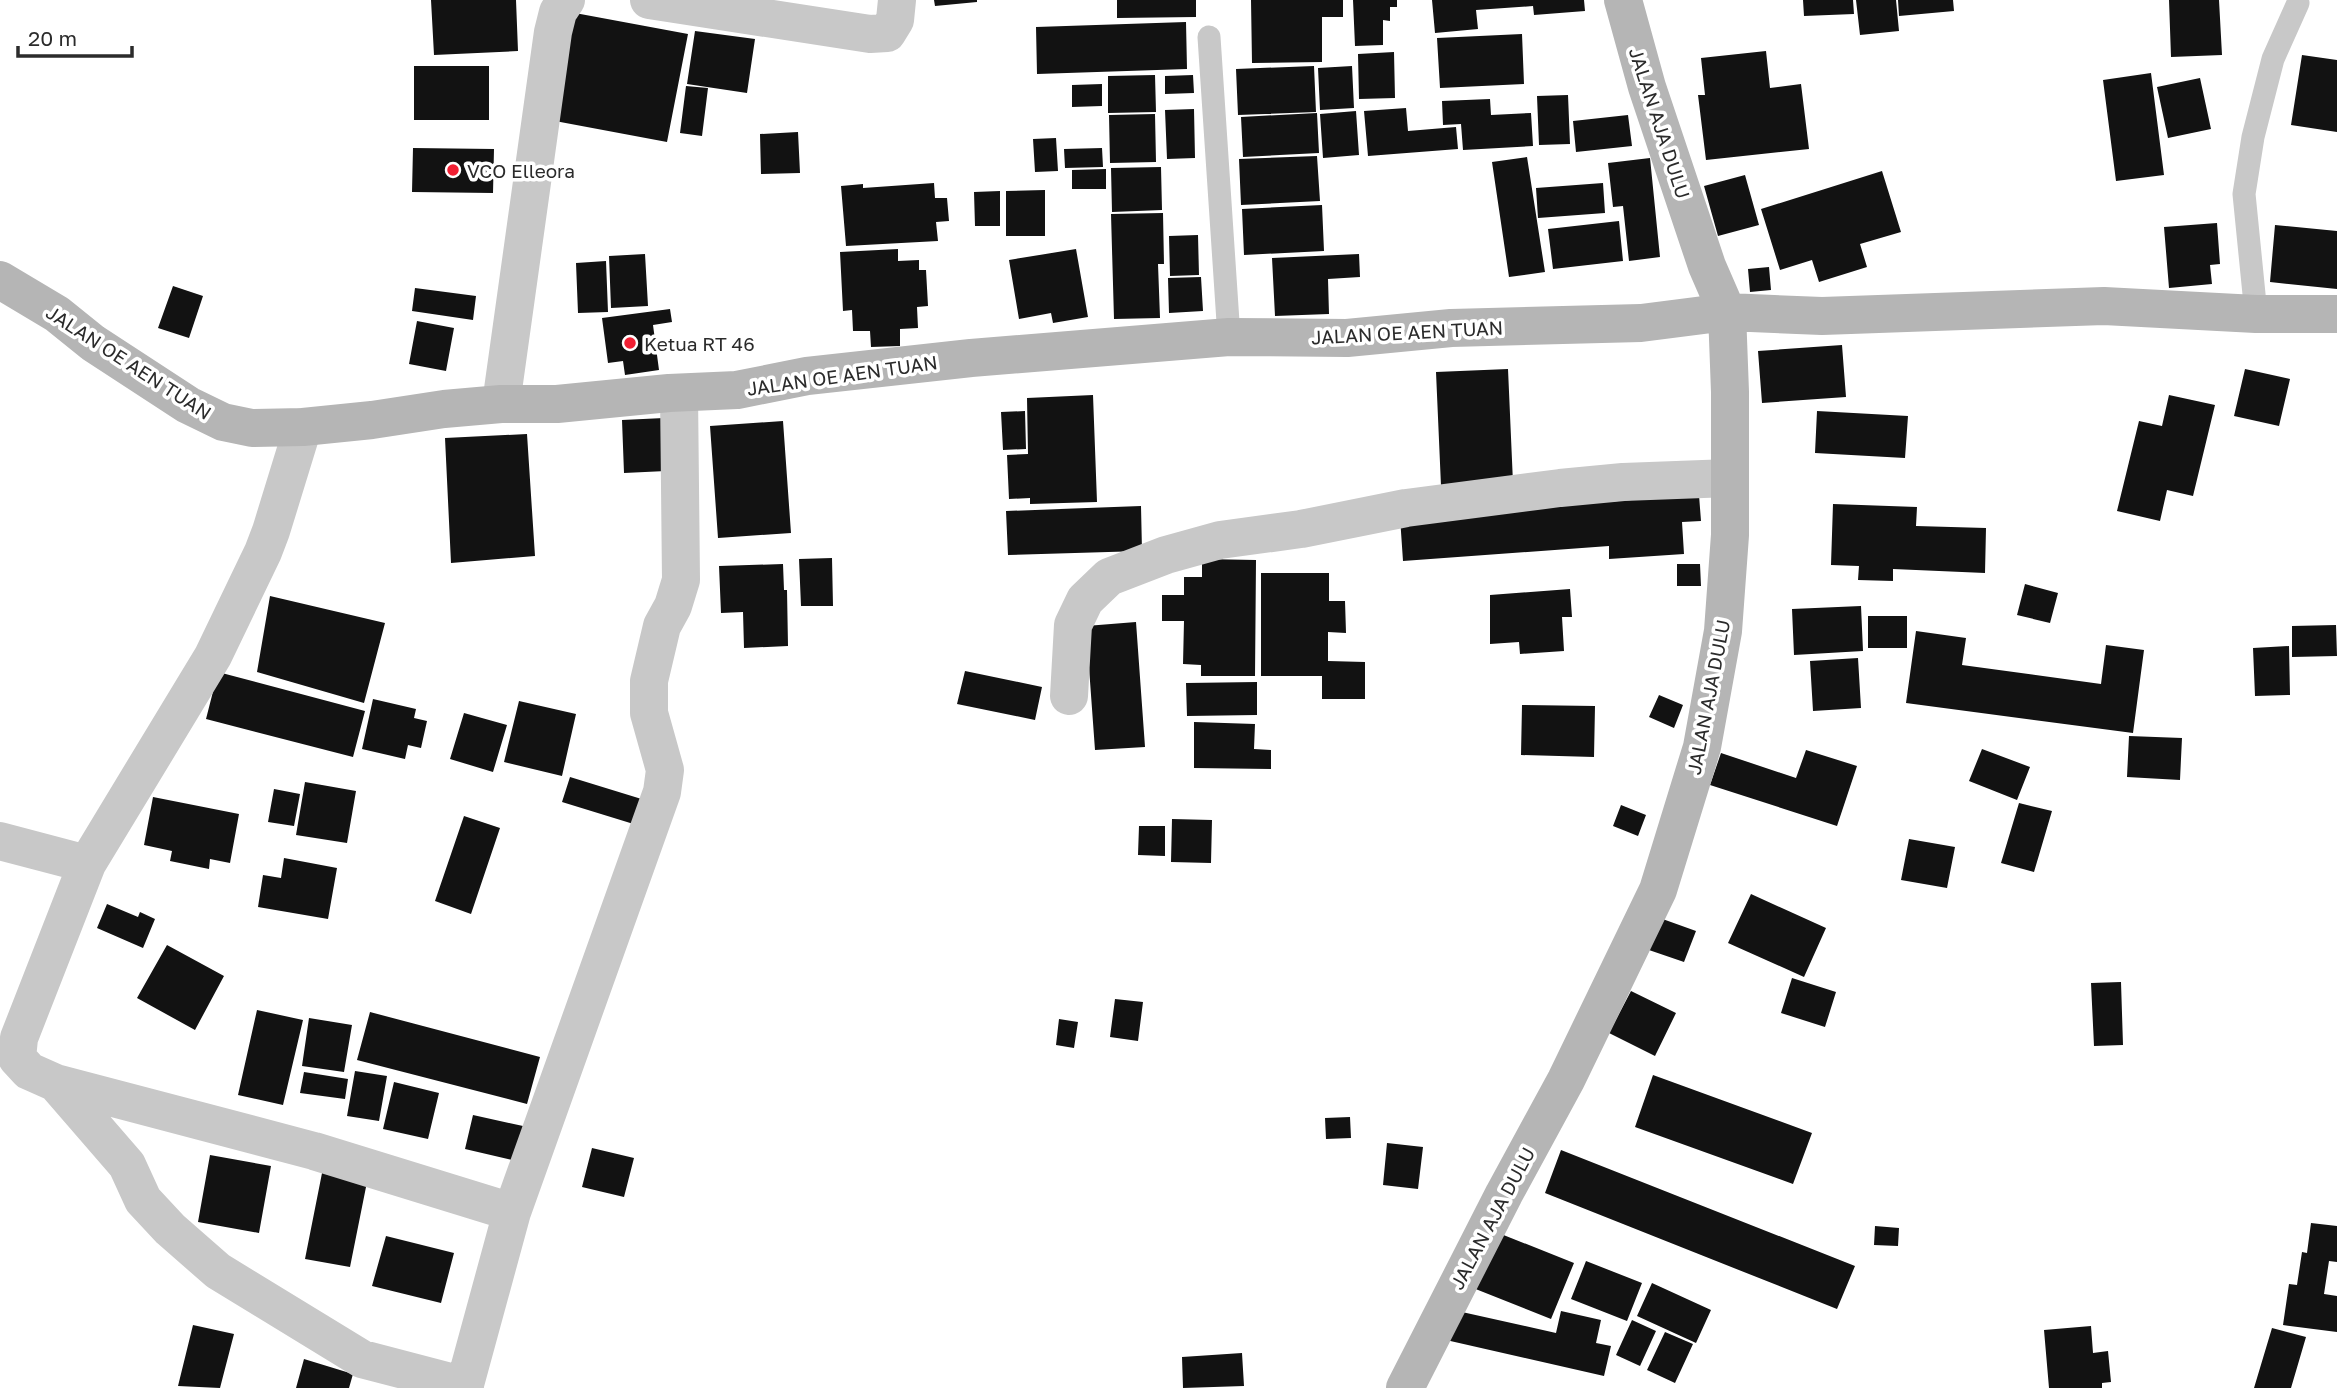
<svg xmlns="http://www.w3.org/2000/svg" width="2337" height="1388" font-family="'Golos Text',sans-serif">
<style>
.building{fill:#121212}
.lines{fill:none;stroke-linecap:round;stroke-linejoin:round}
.lane{stroke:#c8c8c8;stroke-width:23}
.street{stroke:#c8c8c8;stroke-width:38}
.secondary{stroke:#b5b5b5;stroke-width:38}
.poi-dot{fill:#f11f33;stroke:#fff;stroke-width:2.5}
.labels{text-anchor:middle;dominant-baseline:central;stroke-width:7;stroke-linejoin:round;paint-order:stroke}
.street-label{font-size:19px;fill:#2b2b2b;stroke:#fff}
.poi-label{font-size:19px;fill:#2b2b2b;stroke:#fff;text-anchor:start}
</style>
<rect width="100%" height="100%" fill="#fff"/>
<path class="building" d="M431,0h85l2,51 -84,4z
M934,0h43v2l-42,4z
M1117,0h79v17l-79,1z
M1251,0h92v17h-21v45l-70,1z
M1353,0h44v7h-7v14l-7,-1v25l-28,1z
M1432,0h152l1,11 -51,4 -1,-9 -57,4 2,19 -43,4z
M1803,0h50l1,14 -50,2z
M1856,0h40l3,31 -39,4z
M1898,0h55l1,11 -55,5z
M2169,0h50l3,55 -51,2z
M575,13l113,21 -21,108 -112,-21z
M1186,22l1,47 -150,5 -1,-47z
M695,31l60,8 -8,54 -60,-9z
M1522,34l2,50 -84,4 -3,-50z
M1766,51l4,37 31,-4 8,65 -103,11 -8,-65h7l-4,-37z
M1394,52l1,46 -36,1 -1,-45z
M2302,55l35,5v72l-46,-7z
M414,66h75v54h-75z
M1314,66l2,46 -78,3 -2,-46z
M1352,66l2,42 -34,2 -2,-42z
M2151,73l13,102 -48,6 -13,-101z
M1155,75l1,37 -48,1v-37z
M1193,75l1,18 -29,1v-18z
M2200,78l11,51 -43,9 -11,-51z
M1102,84v22l-30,1v-22z
M686,86l22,2 -6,48 -22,-3z
M1568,95l2,49 -31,1 -2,-49z
M1490,99l1,16 40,-2 2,33 -70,4 -2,-26 -18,1 -1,-24z
M1406,108l2,23 48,-4 2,22 -90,7 -4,-45z
M1194,109l1,49 -28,1 -2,-49z
M1356,111l3,44 -36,3 -3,-44z
M1317,113l2,40 -76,4 -2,-40z
M1155,114l1,48 -46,1 -1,-48z
M1628,115l4,31 -56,6 -3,-31z
M798,132l2,41 -39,1 -1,-40z
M1056,138l2,33 -23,1 -2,-33z
M413,148l81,1 -1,44 -81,-1z
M1102,148l1,19 -38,1 -1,-19z
M1317,156l3,45 -79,4 -2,-46z
M1527,157l18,115 -36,5 -17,-115z
M1650,158l10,99 -31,4 -6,-55 -10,1 -5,-44z
M1161,167l1,43 -50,2 -1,-44z
M1106,169v20h-34v-19z
M1882,171l19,61 -41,12 7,23 -48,15 -7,-22 -32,10 -19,-61z
M1745,175l14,50 -41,11 -14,-50z
M934,183l1,15h12l2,23 -13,1 2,19 -92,5 -5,-60 22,-2v4z
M1603,183l2,30 -67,5 -2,-30z
M1045,190v46h-39v-45z
M1000,191v35h-25l-1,-34z
M1322,205l2,46 -80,4 -2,-46z
M1163,213l1,51h-6l2,54 -46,1 -3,-105z
M1619,221l4,40 -70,8 -5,-40z
M2217,223l3,41 -10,1 2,19 -43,4 -5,-61z
M2275,225l62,6v58l-67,-7z
M1198,235l1,40 -29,1 -1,-40z
M898,249v12l21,-1v10h7l2,36 -11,1 1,21 -18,1v17l-29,1 -1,-16h-17l-1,-21 -9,1 -3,-59z
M1076,249l12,68 -35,6 -2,-10 -32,6 -10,-59z
M645,254l3,52 -37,2 -2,-52z
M1359,254l1,23 -32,2 1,35 -54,2 -3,-58z
M606,261l2,51 -30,1 -2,-50z
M1769,267l2,23 -21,2 -2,-23z
M1201,277l2,34 -34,2 -1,-35z
M173,286l30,10 -14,42 -31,-10z
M415,288l61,8 -3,24 -61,-9z
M670,309l2,13 -19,3 6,45 -34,5 -2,-14 -15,2 -6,-45z
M417,321l37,7 -8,43 -37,-7z
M1842,345l4,52 -84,6 -4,-52z
M1508,369l5,114 -72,3 -5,-114z
M2245,369l45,10 -11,47 -45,-10z
M1093,395l4,107 -67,2v-6l-21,1 -2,-44 21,-1 -1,-56z
M2169,395l46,10 -22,91 -26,-6 -7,31 -43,-10 22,-90 23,5z
M1025,411l1,38 -23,1 -2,-38z
M1817,411l91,5 -3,42 -90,-5z
M664,418l2,53 -42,2 -2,-53z
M783,421l8,112 -73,5 -8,-112z
M527,434l8,122 -84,7 -6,-125z
M1699,495l2,26 -19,1 2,32 -75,5v-13l-206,15 -3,-44z
M1833,504l84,3 -1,19 70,2 -1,45 -92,-4v12l-35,-1 1,-14 -28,-1z
M1141,506l1,45 -134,4 -2,-44z
M832,558l1,48h-32l-2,-47z
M1202,559l54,1 -1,116h-54v-11l-18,-1 1,-43h-22v-26h22v-18h18z
M783,564l1,26h3l1,56 -44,2 -1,-36 -22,1 -2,-47z
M1677,564h23l1,22h-24z
M1261,573h68v28h16l1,32 -18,-1v29l37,1v37h-43v-23h-61z
M2025,584l33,9 -8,30 -33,-8z
M1570,589l2,28h-10l2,34 -44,3 -1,-12 -29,2v-49z
M270,596l115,27 -21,80 -107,-31z
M1861,606l2,45 -69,4 -2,-46z
M1868,616h39v32h-39z
M1136,622l9,125 -50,3 -9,-124z
M2336,625l1,31 -45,1v-31z
M1916,631l50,7 -4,27 139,19 5,-39 38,5 -11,83 -227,-30z
M2289,646l1,49 -35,1 -2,-48z
M1858,658l3,50 -48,3 -3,-50z
M965,671l77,16 -7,33 -78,-16z
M218,672l147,39 -12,46 -147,-38z
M1257,682v33l-70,1 -1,-33z
M1659,695l24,10 -9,23 -25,-11z
M373,699l43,10 -2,9 13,3 -6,27 -13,-3 -3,14 -43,-10z
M519,701l57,13 -14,62 -58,-14z
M1522,705l73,1 -1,51 -73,-2z
M464,713l43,12 -14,47 -43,-13z
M1194,722l61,2 -1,25 17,1v19l-77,-1z
M2129,736l53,2 -2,42 -53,-3z
M1982,749l48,18 -13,33 -48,-19z
M1806,750l51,16 -20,60 -127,-41 11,-32 75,25z
M570,777l78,24 -8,25 -78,-24z
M305,782l51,9 -9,52 -51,-8z
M274,789l26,5 -6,32 -26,-4z
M153,797l86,17 -9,49 -20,-4 -1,10 -39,-8 2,-10 -28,-6z
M2019,803l33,8 -18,61 -33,-9z
M1621,805l25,10 -8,21 -25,-10z
M464,816l36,12 -29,86 -36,-13z
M1172,819l40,1 -1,43 -40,-1z
M1139,826h26v30l-27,-1z
M1909,839l46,8 -8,41 -46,-8z
M284,858l53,10 -9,51 -70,-12 5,-32 18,3z
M1751,894l75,34 -22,49 -76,-34z
M107,904l31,13 2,-5 15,7 -12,29 -46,-20z
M1657,917l39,14 -12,31 -38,-13z
M167,945l57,31 -29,54 -58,-32z
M1792,978l44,14 -11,35 -44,-14z
M2121,982l2,63 -29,1 -3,-63z
M1631,991l45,22 -21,43 -46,-23z
M1115,999l28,3 -5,39 -28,-4z
M257,1010l46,10 -20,85 -45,-10z
M370,1012l170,45 -13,47 -170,-44z
M309,1018l43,7 -8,47 -42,-6z
M1059,1019l19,3 -4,26 -18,-3z
M355,1071l32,5 -8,45 -32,-5z
M304,1072l44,7 -3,20 -45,-6z
M1653,1075l159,58 -19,51 -158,-57z
M394,1082l45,11 -11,46 -45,-10z
M473,1115l50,11 -7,35 -51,-12z
M1350,1117l1,21 -25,1 -1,-21z
M1387,1143l36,4 -5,42 -35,-4z
M592,1148l42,10 -10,39 -42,-10z
M1561,1150l294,116 -18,43 -292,-116z
M210,1155l61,11 -12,67 -61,-11z
M324,1163l45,9 -19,95 -45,-8z
M2311,1223l26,3v36l-8,-1 -5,33 13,2v36l-54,-7 6,-41 8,1 5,-33 5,1z
M1875,1226l24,2 -1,18 -24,-1z
M1491,1230l83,33 -23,56 -83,-33z
M386,1236l68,17 -13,50 -69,-17z
M1586,1261l56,22 -15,38 -56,-22z
M1652,1283l59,27 -15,33 -59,-27z
M1453,1310l103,23 5,-22 40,9 -5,23 15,3 -7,30 -158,-36z
M1632,1320l24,11 -16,35 -24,-11z
M193,1325l41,9 -14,54 -42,-2z
M2091,1326l2,27 15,-2 3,31 -9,1v5h-53l-5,-58z
M2272,1328l34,9 -15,51h-37z
M1665,1332l28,12 -18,39 -28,-13z
M1242,1353l2,33 -61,2 -1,-31z
M304,1359l49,15 -4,14h-53z"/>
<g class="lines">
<path class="lane" d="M1209,37l20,300
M2256,314l-12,-120 9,-57 20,-78 25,-56"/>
<path class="street" d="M649,0l221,34 17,-1 8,-13 2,-20
M501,404l52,-372 5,-20 8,-12
M303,427l-32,104 -8,21 -50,104 -126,208 -68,174 -2,20 12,13 27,12 258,68 198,61 -48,176
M1069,696l4,-71 12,-25 24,-23 57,-22 54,-15 81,-11 105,-21 154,-20 63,-6 107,-4
M0,841l87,23
M56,1083l71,82 16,35 27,29 48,42 144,88 103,27
M512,1212l150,-420 3,-22 -16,-57v-32l13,-55 11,-20 8,-26 -2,-187"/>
<path class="secondary" d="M0,280l57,34 36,29 95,62 35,17 29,6 51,-1 69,-7 72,-11 57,-5h56l112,-11 68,-3 70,-14 164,-18 258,-21 118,1 104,-10 190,-5 86,-11 95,4 282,-10 152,8h81
M1405,1388l99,-194 62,-114 92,-190 44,-143 21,-116 7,-96v-143l-3,-80 -20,-46 -60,-179 -24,-87"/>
</g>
<g class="poi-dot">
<circle cx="453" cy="170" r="7"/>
<circle cx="630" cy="343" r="7"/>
</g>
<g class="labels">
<g class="street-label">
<text transform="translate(1660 123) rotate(72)">JALAN AJA DULU</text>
<text transform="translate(1407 332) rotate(-3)">JALAN OE AEN TUAN</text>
<text transform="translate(129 362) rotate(33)">JALAN OE AEN TUAN</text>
<text transform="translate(842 375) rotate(-8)">JALAN OE AEN TUAN</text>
<text transform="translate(1708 697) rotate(-79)">JALAN AJA DULU</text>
<text transform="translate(1492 1218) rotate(-62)">JALAN AJA DULU</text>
</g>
<g class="poi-label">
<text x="467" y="170">VCO Elleora</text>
<text x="644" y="343">Ketua RT 46</text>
</g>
</g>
<path d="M18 46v10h114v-10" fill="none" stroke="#2b2b2b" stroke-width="3.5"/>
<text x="28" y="46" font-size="21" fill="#2b2b2b" stroke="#ffffff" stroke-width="5" paint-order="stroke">20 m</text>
</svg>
